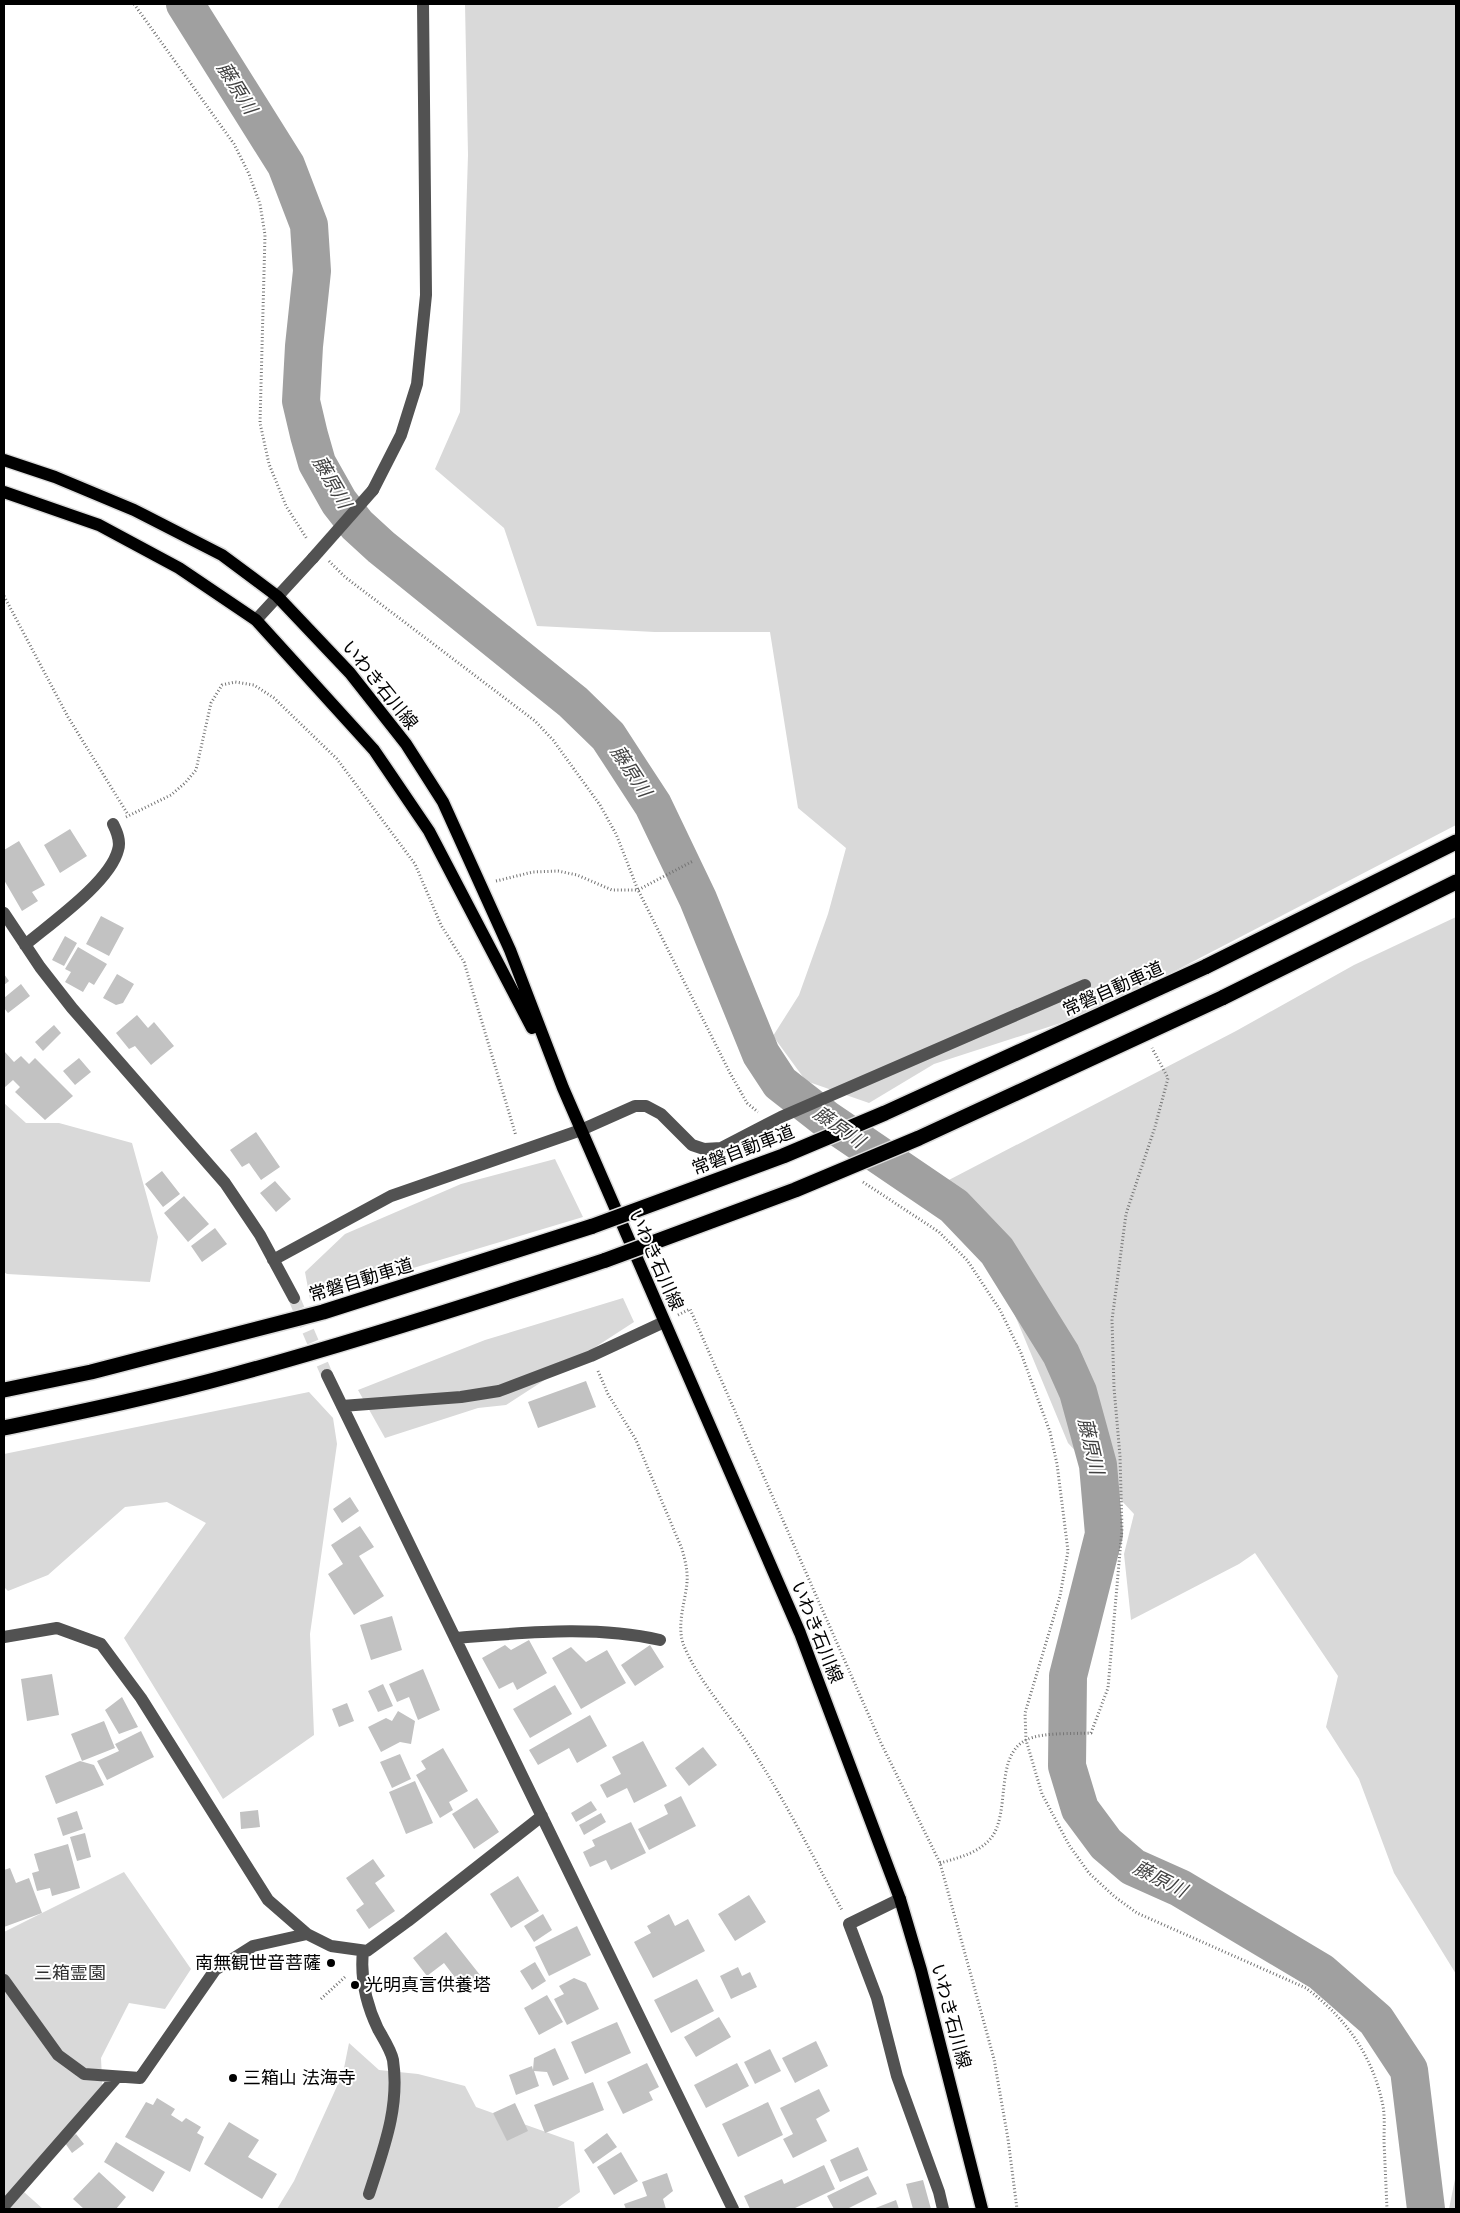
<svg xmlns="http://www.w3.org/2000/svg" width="1460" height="2213" font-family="'DM Sans','Noto Sans JP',sans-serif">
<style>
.green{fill:#d9d9d9}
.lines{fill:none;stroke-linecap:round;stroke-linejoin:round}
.river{stroke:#a0a0a0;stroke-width:38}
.building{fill:#c2c2c2}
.minor-tunnel{stroke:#d9d9d9;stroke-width:12;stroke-dasharray:12 6;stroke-linecap:butt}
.major-casing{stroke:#dbdbdb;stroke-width:15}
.highway-casing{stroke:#dbdbdb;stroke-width:18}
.path{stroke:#747474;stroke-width:3;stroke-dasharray:1 2.5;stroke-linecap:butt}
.minor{stroke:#525252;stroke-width:12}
.major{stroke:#000;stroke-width:12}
.highway{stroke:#000;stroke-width:15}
.highway-bridge-casing{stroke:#dbdbdb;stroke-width:18;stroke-linecap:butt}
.minor-bridge{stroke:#525252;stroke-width:12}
.highway-bridge{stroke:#000;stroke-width:15}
.poi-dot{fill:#000;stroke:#fff;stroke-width:2}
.labels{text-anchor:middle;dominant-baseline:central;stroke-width:4;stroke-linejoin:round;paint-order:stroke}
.street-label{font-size:18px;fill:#000;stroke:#fff}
.poi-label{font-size:18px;fill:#000;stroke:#fff;text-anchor:start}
.park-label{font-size:18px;fill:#303030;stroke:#fff}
.water-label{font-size:19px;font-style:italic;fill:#414141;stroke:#fff}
</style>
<rect width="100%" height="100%" fill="#fff"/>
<path class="green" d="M465,4h991v821l-358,186 -164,53 -65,39 -63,-22 -33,-45 26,-41 29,-81 18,-66 -48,-40 -28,-176h-115l-118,-6 -33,-98 -69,-59 25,-57 8,-257z
M1456,917v1057l-62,-101 -35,-94 -33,-52 12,-51 -83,-123 -16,11 -108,56 -7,-66 10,-40 -66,-71 -59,-142 -64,-119 291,-151 118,-66z
M4,1103l22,20h33l73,20 26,94 -8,45 -143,-8 -3,-2z
M555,1159l28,58 -273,82 -5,-27 40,-38 116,-50z
M623,1298l11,24 -128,83 -28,3 -93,30 -27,-48 127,-50z
M309,1392l24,26 4,26 -27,190 4,101 -91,64 -99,-161 82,-115 -39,-21 -42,5 -77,68 -40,16 -4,-4v-133z
M124,1872l67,97 -26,40 -36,-6 -28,55 2,40 -79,94 19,17h-39v-277z
M349,2043l30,27 39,4 47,12 11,21 98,35 6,50 -24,17h-279l17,-28 49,-108z
M1456,2174v35h-7z"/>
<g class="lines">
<path class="river" d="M185,4l101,161 23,60 3,46 -8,75 -3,55 8,34 8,28 22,39 18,23 24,22 192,155 35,34 45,69 45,94 63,155 19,29 46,36 128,87 43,45 64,103 17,38 20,73 6,69 -36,142 -1,90 13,43 26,35 27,23 47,21 141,84 55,48 33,50 17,139"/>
</g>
<path class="building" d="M70,829l17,27 -27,17 -16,-28z
M19,841l26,44 -13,7 6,9 -16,10 -18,-31v-30z
M101,916l23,12 -15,28 -23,-12z
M65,936l12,7 -13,23 -12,-6z
M78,947l29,17 -13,21 -5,-3 -6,10 -18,-10 6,-10 -6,-3z
M4,974l5,7 -5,4z
M117,974l17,10 -11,19 -7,2 -13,-7z
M21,984l9,12 -22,17 -4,-5v-10z
M137,1015l11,13 6,-6 20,24 -23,19 -16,-19 -6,3 -13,-16z
M54,1025l7,8 -18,18 -8,-9z
M4,1051l10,11 7,-6 8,8 6,-6 38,38 -28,24 -30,-28 5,-5 -7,-7 -9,8z
M79,1058l12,14 -16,13 -12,-14z
M256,1132l24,35 -19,13 -12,-17 -7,4 -12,-17z
M162,1171l18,23 -17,13 -18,-23z
M275,1181l16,18 -15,13 -16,-19z
M184,1196l25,28 -21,18 -24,-29z
M215,1228l12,16 -25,18 -11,-16z
M586,1381l10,26 -58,21 -10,-26z
M350,1497l9,14 -17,12 -9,-14z
M360,1526l14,21 -15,9 25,40 -30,19 -26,-41 15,-10 -12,-19z
M392,1616l10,34 -31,10 -11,-35z
M529,1640l18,33 -30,17 -4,-8 -14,7 -17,-31 23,-13 6,5z
M650,1645l14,22 -29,19 -14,-21z
M571,1647l15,15 21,-12 19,33 -45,26 -29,-51z
M423,1669l17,41 -22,10 -9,-23 -12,5 -8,-18z
M52,1674l7,41 -32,6 -6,-42z
M383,1684l10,22 -15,6 -10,-21z
M555,1685l17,29 -42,24 -17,-29z
M122,1697l16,30 -19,7 -14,-24z
M347,1703l7,18 -15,6 -7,-18z
M398,1711l17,10 -4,23 -11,-2 -19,10 -13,-25 18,-9 6,3z
M590,1715l17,31 -30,17 -8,-15 -31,17 -9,-15z
M104,1721l11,27 -33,13 -11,-27z
M141,1731l13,26 -47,23 -10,-19 22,-10 -4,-7z
M643,1741l24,45 -33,17 -7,-15 -20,10 -7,-13 21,-11 -9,-17z
M703,1747l14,18 -28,21 -14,-18z
M443,1748l25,43 -19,11 4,8 -13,8 -24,-43 10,-6 -5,-8z
M400,1754l11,25 -19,9 -12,-26z
M80,1761l14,4 10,20 -48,19 -11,-28z
M415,1781l18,42 -27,11 -17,-42z
M681,1796l15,30 -47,24 -11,-21 30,-15 -4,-9z
M477,1798l22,34 -25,17 -22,-35z
M591,1801l6,9 -21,12 -5,-9z
M258,1810l2,17 -19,2 -1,-17z
M77,1811l6,18 -20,7 -6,-18z
M601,1813l5,9 -22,13 -5,-10z
M631,1822l15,31 -35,17 -5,-10 -16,7 -7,-15 12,-6 -3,-6z
M85,1833l6,24 -14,4 -7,-24z
M68,1844l12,44 -28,8 -2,-8 -13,3 -5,-18 7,-2 -5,-17z
M373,1859l12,17 -10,7 20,28 -26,18 -13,-19 8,-6 -18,-26z
M10,1868l6,15 13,-5 13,35 -38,14v-57z
M518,1876l21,35 -28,17 -21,-34z
M749,1895l17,27 -31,19 -17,-27z
M543,1914l9,16 -18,12 -10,-16z
M669,1914l6,12 13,-7 17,32 -52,27 -19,-36 17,-9 -4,-7z
M577,1926l14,29 -42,21 -14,-29z
M446,1932l34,43 -17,13 -19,-25 -17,13 -14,-18z
M535,1962l11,19 -14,9 -12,-19z
M738,1967l4,9 8,-4 7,15 -26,12 -11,-23z
M574,1978l12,5 13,26 -32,16 -13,-26 10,-5 -5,-8z
M697,1979l17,32 -43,22 -17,-33z
M547,1995l16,27 -24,13 -15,-27z
M719,2017l12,20 -35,20 -12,-20z
M617,2022l14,31 -46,21 -14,-32z
M816,2041l12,25 -33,17 -13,-25z
M555,2048l14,31 -16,7 -6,-14 -13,-1 5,15 -23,9 -7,-20 23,-9 1,4 1,-12z
M770,2049l11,22 -26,13 -11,-22z
M647,2063l12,24 -10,5 4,8 -30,14 -16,-32z
M737,2063l12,23 -43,22 -12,-23z
M593,2082l11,28 -59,23 -11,-28z
M819,2089l11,22 -14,8 11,22 -34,17 -10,-19 10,-5 -13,-26z
M157,2098l18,11 -4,6 11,7 4,-4 15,9 -4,6 7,4 -14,35 -65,-35 21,-35 7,3z
M768,2102l15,33 -45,22 -16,-33z
M515,2103l13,28 -21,10 -14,-28z
M229,2122l30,18 -11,17 29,17 -15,25 -58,-35z
M607,2133l10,14 -24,17 -9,-14z
M76,2134l8,10 -12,9 -7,-10z
M116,2142l49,30 -12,20 -49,-30z
M858,2147l10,23 -28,12 -10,-22z
M621,2152l17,29 -24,14 -17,-28z
M824,2165l11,24 -42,20h-43l-6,-13 38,-17 2,5z
M99,2172l27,25 -10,12h-32l-11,-10z
M667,2173l6,18 -10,8 3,10h-40l-2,-5 23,-8 -5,-14z
M868,2176l9,18 -30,15h-13l-7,-13z
M923,2180l8,29h-18l-7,-25z
M896,2200l3,9h-26z"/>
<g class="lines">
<path class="minor-tunnel" d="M294,1298l33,77"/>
<g class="major-casing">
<path id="major" d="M4,460l51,17 79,33 88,45 55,41 73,77 56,71 37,58 67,148 53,138 237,545 100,266 21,71 61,239
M4,492l95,33 80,43 77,52 118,130 55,81 103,197"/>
</g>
<g class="highway-casing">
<path id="highway" d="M1205,967l251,-125
M1222,998l234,-116
M4,1390l87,-18 232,-60 270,-86
M4,1428c76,-16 153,-32 229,-53 125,-34 249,-74 373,-115"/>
</g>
<path class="path" d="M134,4l100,140 15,30 11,30 5,31 -5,188 9,41 17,42 21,33
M329,561l16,16 190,144 18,19 47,65 16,29 22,56 92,183 17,30 11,9
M4,596l64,121 59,96
M126,817l45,-22 14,-12 11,-13 15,-67 11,-18 13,-3 19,3 20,13 63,61 78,105 26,61 23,37 52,174
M496,881l37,-9 25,-1 19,4 35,15h26l55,-29
M1099,987l14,1
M863,1182l76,50 28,28 33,50 21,43 29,79 7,32 11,87 -8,45 -35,117 1,27 16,54 27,51 20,28 26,24 22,16 169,75c40,30 67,68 77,118 2,11 1,24 1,35 1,23 2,45 3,68
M678,1315l12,-6 191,434 59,120 54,196 14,80 9,70
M598,1371l10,23 28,46 46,109c3,11 6,22 5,34 -2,20 -11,43 -3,63 16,38 48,71 69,105 33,51 60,106 89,159
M940,1863c18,-5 39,-10 51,-25 20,-25 3,-82 35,-98 16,-8 48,-6 65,-7l17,-45 14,-159 -2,-73 -6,-68 -2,-68 14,-106 29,-87 13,-49 -16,-30
M321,1999l25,-23"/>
<path class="minor" d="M373,490l28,-55 16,-51 9,-89 -3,-291
M256,620l57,-62
M4,913l36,54 32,41 153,175 35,52 34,63
M25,945c26,-22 85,-63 93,-95 3,-9 -1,-18 -5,-26
M273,1260l118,-64 190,-66 54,-24h11l15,8 31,31 12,4 17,-1 60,-31 304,-132
M327,1375l406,834
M342,1406l119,-9 38,-6 92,-35 73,-34
M4,1637l53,-9 44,16 40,54 127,202 39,34 24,12 36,5 41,-30 134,-105
M455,1638c68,-5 139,-13 205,2
M900,1899l-51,25 28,74 20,78 42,116 4,17
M363,1951c-3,28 3,53 15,78 5,9 13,21 15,31 7,48 -10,90 -24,134
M4,1980l54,75 26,19 56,4 75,-108 38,-24 54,-12
M4,2206l113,-129"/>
<use href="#major" class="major"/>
<use href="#highway" class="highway"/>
<g class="highway-bridge-casing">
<path id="highway-bridge" d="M593,1226l190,-70 102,-43 320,-146
M606,1260l189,-70 124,-52 303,-140"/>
</g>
<path class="minor-bridge" d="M313,558l60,-68"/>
<use href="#highway-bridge" class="highway-bridge"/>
</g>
<g class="poi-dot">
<circle cx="331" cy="1963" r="5"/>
<circle cx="355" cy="1985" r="5"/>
<circle cx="233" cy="2078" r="5"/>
</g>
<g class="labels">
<g class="street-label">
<text transform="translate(380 685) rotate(51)">いわき石川線</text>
<text transform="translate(1113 989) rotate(-24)">常磐自動車道</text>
<text transform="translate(743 1150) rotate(-21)">常磐自動車道</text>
<text transform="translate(656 1260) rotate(66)">いわき石川線</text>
<text transform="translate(361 1280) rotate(-17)">常磐自動車道</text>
<text transform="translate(817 1632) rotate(68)">いわき石川線</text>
<text transform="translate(951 2016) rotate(75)">いわき石川線</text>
</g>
<g class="poi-label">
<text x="321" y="1963" text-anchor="end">南無観世音菩薩</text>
<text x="365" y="1985">光明真言供養塔</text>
<text x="243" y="2078">三箱山 法海寺</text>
</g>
<g class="park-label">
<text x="70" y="1973">三箱霊園</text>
</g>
<g class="water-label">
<text transform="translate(237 88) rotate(58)">藤原川</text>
<text transform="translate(332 482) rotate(60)">藤原川</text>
<text transform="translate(631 771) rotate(57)">藤原川</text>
<text transform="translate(839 1127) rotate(35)">藤原川</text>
<text transform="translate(1091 1446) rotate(77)">藤原川</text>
<text transform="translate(1160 1879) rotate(27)">藤原川</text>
</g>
</g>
<rect width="1460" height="2213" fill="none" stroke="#000000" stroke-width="10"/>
</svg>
